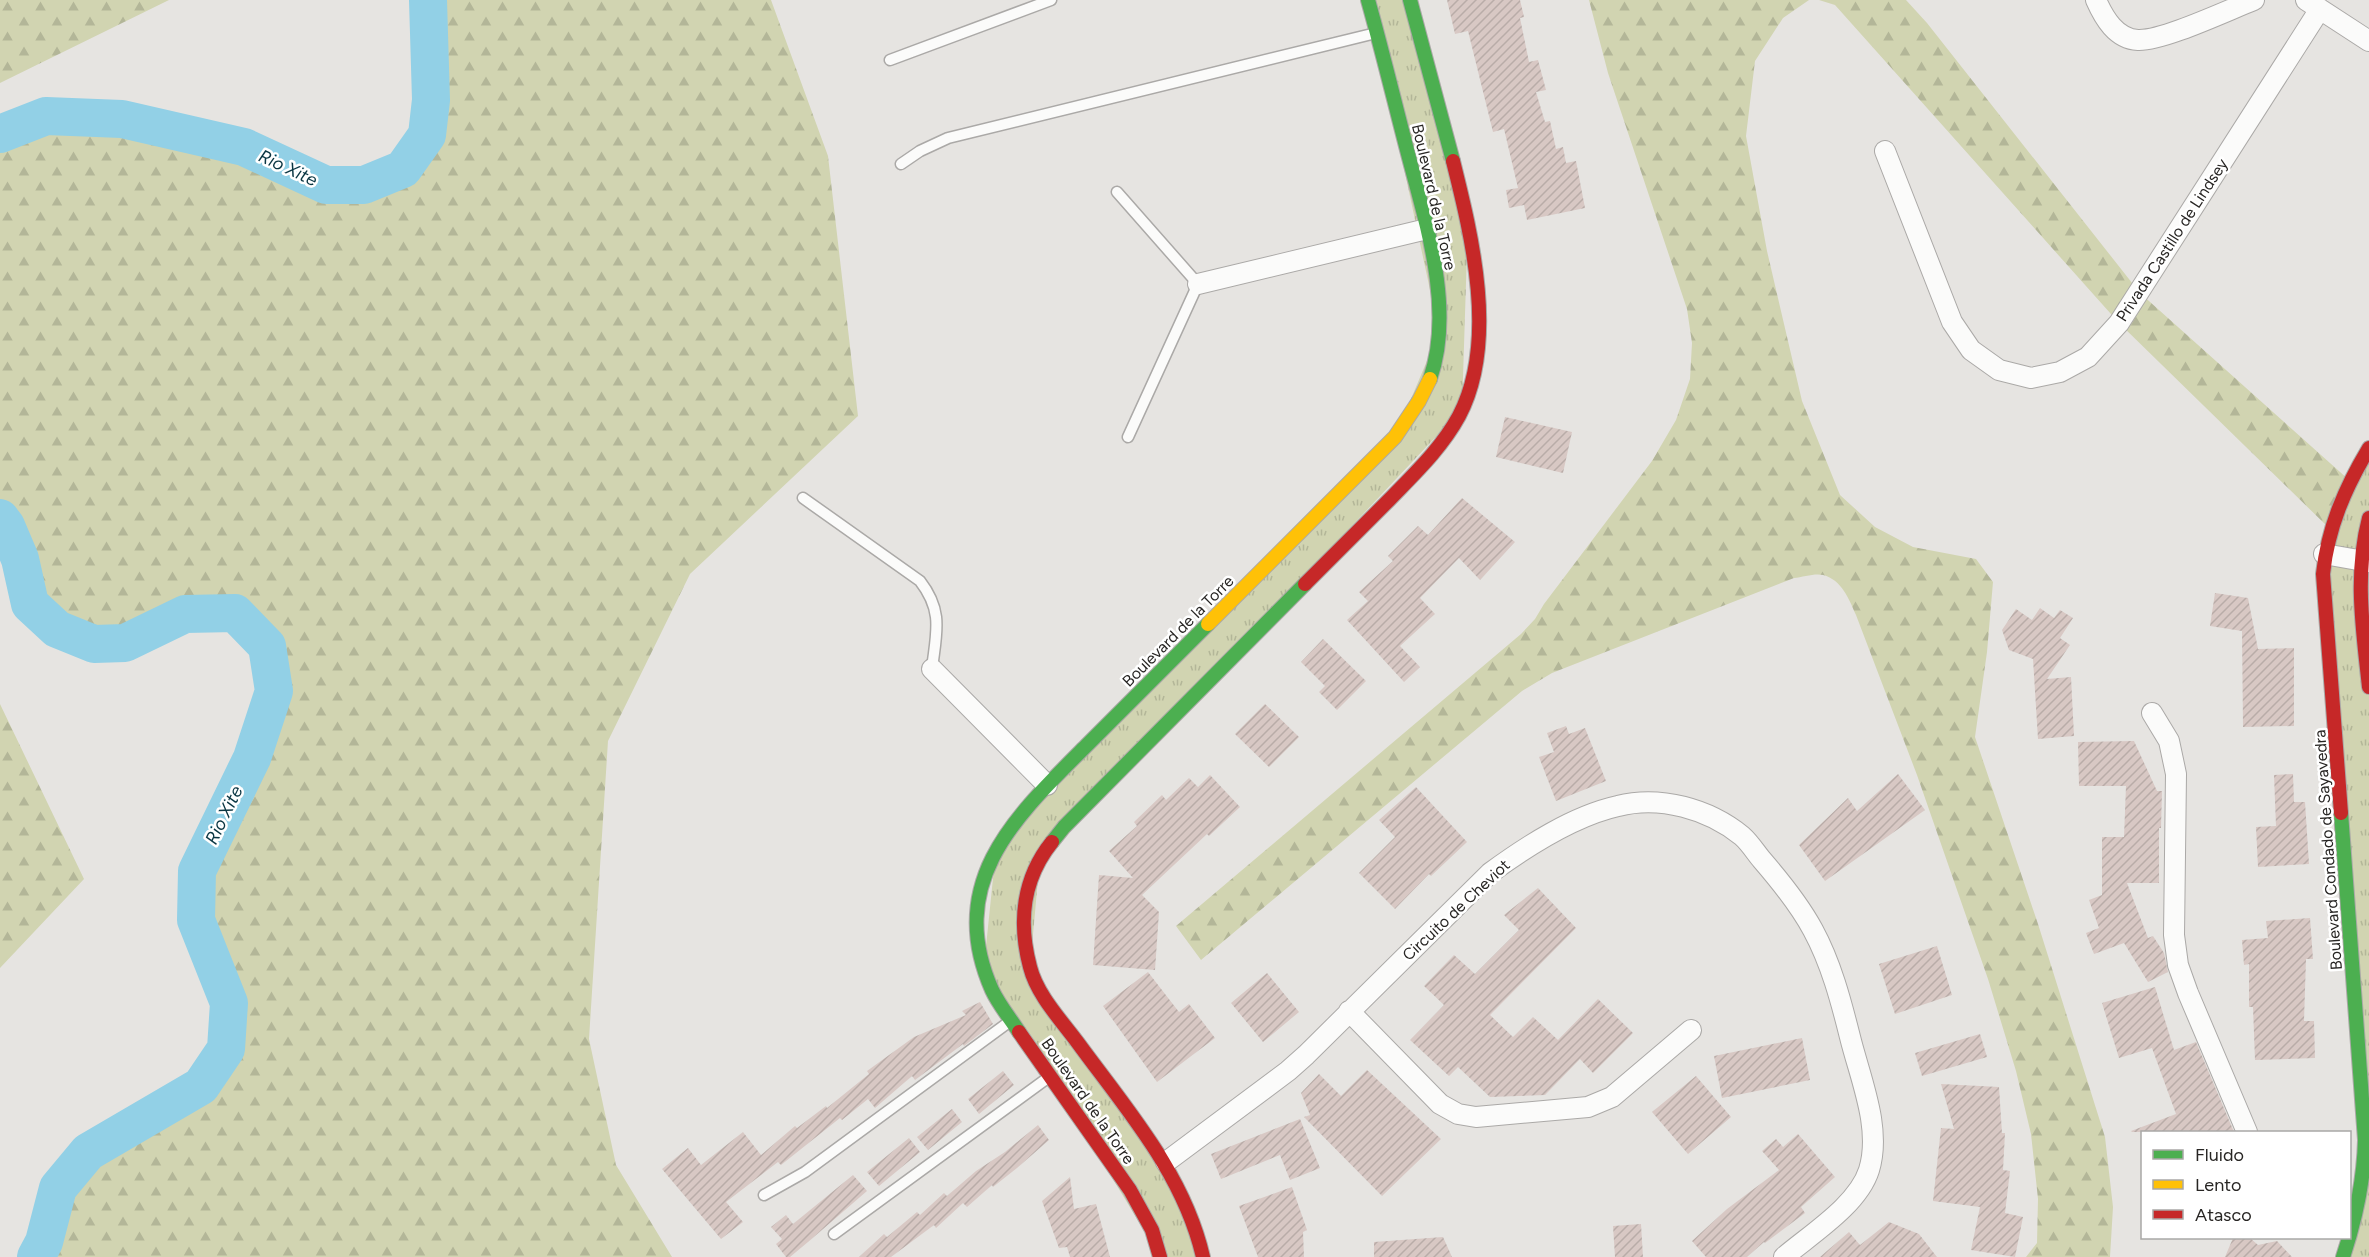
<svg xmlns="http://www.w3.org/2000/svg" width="2369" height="1257" font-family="Figtree,sans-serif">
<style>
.forest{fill:url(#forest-firs)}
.park{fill:url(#park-tufts)}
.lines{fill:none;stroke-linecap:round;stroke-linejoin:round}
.river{stroke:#92d0e6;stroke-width:38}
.building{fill:url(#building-hatch)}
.lane-casing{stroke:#aba9a7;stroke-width:13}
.street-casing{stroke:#aba9a7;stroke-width:22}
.fast-casing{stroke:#aba9a7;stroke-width:16}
.slow-casing{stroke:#aba9a7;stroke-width:16}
.jam-casing{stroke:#aba9a7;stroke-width:16}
.lane{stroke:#fbfbfa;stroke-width:10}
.street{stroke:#fbfbfa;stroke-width:20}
.fast{stroke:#4caf50;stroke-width:14}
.slow{stroke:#ffc107;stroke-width:14}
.jam{stroke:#c62828;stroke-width:14}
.labels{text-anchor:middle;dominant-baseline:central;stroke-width:5;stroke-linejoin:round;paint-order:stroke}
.street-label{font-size:16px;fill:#272523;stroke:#fff}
.water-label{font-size:18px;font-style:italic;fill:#093542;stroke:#fff}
</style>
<defs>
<pattern id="forest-firs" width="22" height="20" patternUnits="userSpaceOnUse" patternTransform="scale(1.5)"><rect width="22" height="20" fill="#d1d4b1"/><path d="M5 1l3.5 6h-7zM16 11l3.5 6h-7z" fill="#b3b698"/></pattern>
<pattern id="park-tufts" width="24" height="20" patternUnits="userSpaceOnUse" patternTransform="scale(1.5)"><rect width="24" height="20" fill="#d1d4b1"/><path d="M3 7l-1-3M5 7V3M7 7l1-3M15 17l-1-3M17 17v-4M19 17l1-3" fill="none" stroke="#b3b698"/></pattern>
<pattern id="building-hatch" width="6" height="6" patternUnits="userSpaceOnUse" patternTransform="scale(1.5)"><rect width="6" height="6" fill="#d8c8c4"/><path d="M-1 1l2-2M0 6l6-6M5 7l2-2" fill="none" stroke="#b9aca8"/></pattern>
</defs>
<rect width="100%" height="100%" fill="#e6e4e1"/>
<path class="forest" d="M0,0h169l-169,83z
M428,0h343l57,156 30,260 -168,158 -82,167 -19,298 27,126 56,92h-636l8,-15 14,-54 30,-36 113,-66 25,-37 3,-46 -33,-83 1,-49 55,-112 22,-68 -7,-45 -32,-33 -50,2 -60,28 -31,1 -37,-15 -27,-25 -10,-45 -14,-33 -6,-8v-384l46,-18 76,3 122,28 82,38h38l39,-16 24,-34 4,-35z
M1589,0h220l-26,18 -28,43 -9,75 21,115 35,150 38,94 35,32 38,20 63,12 17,23 -6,70 -12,85 63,187 67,213 8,70 -3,50h-84l11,-14 1,-44 -7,-65 -15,-63 -28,-92 -71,-204 -61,-160c-7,-16 -14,-35 -33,-40 -8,-2 -20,2 -29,3l-242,95 -30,18 -321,269 -25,-34 345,-292 14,-15 9,-15 108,-143 24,-41 14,-41 2,-36 -5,-34 -79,-236z
M1819,0h87l21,23 213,270 209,187 -20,48 -210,-205 -284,-318z
M0,704l84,175 -84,89z"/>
<path class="park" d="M1368,0h42l58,220 -6,189 -422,448 -10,111 136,194 37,95h-43l-176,-291 12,-117 399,-412 44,-105z
M2369,448v809h-26l18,-60 -38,-623z"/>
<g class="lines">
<path class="river" d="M0,134l46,-18 76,3 122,28 82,38h38l39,-16 24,-34 4,-35 -3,-100
M0,518l6,8 14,33 10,45 27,25 37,15 31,-1 60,-29 50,-1 32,33 7,45 -22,67 -55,113 -1,49 33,83 -3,46 -25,37 -113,66 -30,36 -14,54 -8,15"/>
</g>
<path class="building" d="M1447,0h73l4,17 -4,1 9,44 9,-2 8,30 -10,2 9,30 5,-1 6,28 7,-2 3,16 10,-2 9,47 -58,12 -3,-15 -15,3 -3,-18 12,-2 -14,-59 -11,3 -25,-101 -13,3z
M1505,417l67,15 -9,41 -67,-16z
M1462,498l53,44 -35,38 -21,-22 -39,40 15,16 -35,32 20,21 -16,15 -57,-62 21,-19 -9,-9 34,-31 -5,-5 30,-30 10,9z
M2215,593l33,5 10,51 36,-1v78l-51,1 -1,-96 -32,-5z
M2040,608l14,10 6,-8 13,8 -13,20 10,7 -23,34 24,-2 3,59 -36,3 -5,-80 -24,-9 -7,-20 14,-21 16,11z
M1323,639l43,42 -29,29 -18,-18 6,-6 -24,-24z
M1265,704l34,33 -30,30 -34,-33z
M1566,726l3,8 16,-6 21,53 -50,20 -17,-44 15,-5 -7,-19z
M2134,741l23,50h5l-1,37h-2v55h-32l21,55 5,-2 11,17 4,19 -20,10 -24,-39 -30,11 -8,-21 13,-5 -10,-28 13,-5v-58h22l2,-51h-47l-1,-44z
M1898,774l27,36 -100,71 -26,-36 49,-47 9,13z
M2293,774l1,28h11l4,62 -51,3 -2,-40 20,-1 -2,-51z
M1210,775l30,32 -31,29 -2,-2 -65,61 17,17 -4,58 -62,-5 6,-90 34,3 -24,-27 28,-25 -3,-4 28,-27 4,5 23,-22 9,9z
M1416,787l51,55 -36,34 -2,-2 -34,35 -36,-36 36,-36 -16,-17z
M1538,888l38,40 -86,87 23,22 20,-20 25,23 40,-41 35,34 -40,40 -13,-14 -35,36 -55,2 -32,-30 -9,9 -39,-36 34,-35 -20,-19 30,-31 21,19 44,-44 -15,-15z
M2310,918l3,41h-7l-2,62h10l1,37 -60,2 -2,-53h-4v-43l-5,1 -2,-25 26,-2 -2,-17z
M1937,946l15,49 -57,19 -16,-50z
M1148,972l31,40 10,-8 26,34 -58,44 -54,-76z
M1267,973l32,39 -36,30 -32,-39z
M2155,987l19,63 22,-8 38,90h-102l-1,-1 45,-17 -24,-66 -33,10 -17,-55z
M980,1002l13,22 -29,22 -1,-2 -48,36 -3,-4 -37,32 -7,-9 -26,21 -2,-2 -59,47 -3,-3 -52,40 17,20 -22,17 -59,-70 26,-21 13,17 42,-33 18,23 34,-29 2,2 29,-22 1,2 42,-34 -2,-3 47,-34 52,-22 -4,-4z
M1980,1034l7,23 -65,19 -7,-23z
M1802,1038l8,42 -88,18 -8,-42z
M1367,1070l74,69 -59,57 -78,-79 6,-2 -9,-22 18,-19 22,22z
M1003,1071l11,14 -35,29 -11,-15z
M1696,1076l35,41 -43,37 -36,-42z
M1941,1084l58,3 3,46h3l-2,37 7,1 -5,42 18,4 -8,40 -44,-7 9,-43 -47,-6 8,-73 13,1z
M952,1109l10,13 -34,28 -11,-13z
M1300,1119l20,49 -30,12 -10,-25 -59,24 -10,-25z
M1038,1125l11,15 -32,28 -24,19 -1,-2 -25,22 -4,-4 -27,25 -2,-3 -43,32h-32l25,-23 3,3 30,-25 3,3 24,-22 3,3 29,-25 29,-19z
M1798,1134l37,43 -34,30 4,6 -40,30 -1,-1 -17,15h-41l-14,-16 35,-32 52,-39 -17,-19 14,-12 7,8z
M909,1138l11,14 -41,34 -12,-14z
M853,1175l14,16 -59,51 -18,15h-4l-10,-13 6,-5 -11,-12 15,-12 7,9z
M1070,1177l4,32 22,-5 14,53h-40l-3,-10 -8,1 -17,-47z
M1292,1187l15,43 -4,2 1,25h-46l-19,-51z
M1889,1222l30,12 18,23h-117l29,-25 11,13z
M1641,1224l2,33h-28l-2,-31z
M1443,1237l9,20h-78v-15z
M2233,1238h17l8,7 19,-4 15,16h-67z"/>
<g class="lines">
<g class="lane-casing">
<path id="lane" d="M890,60l161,-60
M901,164l19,-13 28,-13 428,-105
M1117,192l81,92 -70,153
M803,498l117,83c24,31 16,52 12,88
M764,1195l41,-23 204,-150
M834,1234l215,-157"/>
</g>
<g class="street-casing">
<path id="street" d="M2096,0c8,18 20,39 42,40 25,1 90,-30 116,-40
M2306,0l63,41
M1885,151l67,171 19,28 28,20 32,8 29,-6 28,-15 31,-34 201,-314
M1198,284l229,-55
M2324,554l45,8
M932,669l115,116
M2152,713l17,28 7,33 -2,161 4,30 10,28 59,139
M1349,1011l91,93 18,10 18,3 112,-10 24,-10 79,-67
M1166,1162l122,-91 18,-16 184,-182c37,-27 83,-57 128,-67 42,-11 91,3 124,30 8,7 14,17 20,24 19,22 37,44 51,70 18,33 28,71 37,107 10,41 32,91 19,133 -11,35 -58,64 -85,87"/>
</g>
<g class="fast-casing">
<path id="fast" d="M1368,0c14,50 26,100 39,150 18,70 48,158 23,229
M1410,0l43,161
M2341,813l24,327c-1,41 -9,78 -22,117
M1052,842l12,-15 241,-243
M1019,1032c-9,-14 -20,-27 -27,-42 -48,-108 24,-174 94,-244 40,-40 81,-81 122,-122"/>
</g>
<g class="slow-casing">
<path id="slow" d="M1208,624l187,-187 24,-36 11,-22"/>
</g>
<g class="jam-casing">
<path id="jam" d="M2369,518c-15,57 -6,112 0,169
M1305,584c28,-28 56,-56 84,-84 25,-26 52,-51 70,-84 39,-74 13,-179 -6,-255
M2341,813l-18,-239c5,-47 22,-86 46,-126
M1052,842c-29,36 -34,80 -22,125 7,28 31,53 48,76 49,67 106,131 125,214
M1019,1032l111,158 22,40 8,27"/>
</g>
<use href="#lane" class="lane"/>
<use href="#street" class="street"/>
<use href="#fast" class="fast"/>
<use href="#slow" class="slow"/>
<use href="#jam" class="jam"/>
</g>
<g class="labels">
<g class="street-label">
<text transform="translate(1434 197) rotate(77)">Boulevard de la Torre</text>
<text transform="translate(2172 240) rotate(-57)">Privada Castillo de Lindsey</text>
<text transform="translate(1178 631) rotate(-45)">Boulevard de la Torre</text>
<text transform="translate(2328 850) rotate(-94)">Boulevard Condado de Sayavedra</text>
<text transform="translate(1456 910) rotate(-43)">Circuito de Cheviot</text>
<text transform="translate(1088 1101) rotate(55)">Boulevard de la Torre</text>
</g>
<g class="water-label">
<text transform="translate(288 168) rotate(25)">Rio Xite</text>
<text transform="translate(224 815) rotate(-64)">Rio Xite</text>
</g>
</g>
<rect x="2141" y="1131" width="210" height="108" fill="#ffffff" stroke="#a9a8a7" stroke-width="1.5"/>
<rect x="2153" y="1150" width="30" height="9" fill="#4caf50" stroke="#a9a8a7" stroke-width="1.5"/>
<text x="2195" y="1161" font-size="18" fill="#272523">Fluido</text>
<rect x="2153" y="1180" width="30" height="9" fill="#ffc107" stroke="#a9a8a7" stroke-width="1.5"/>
<text x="2195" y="1191" font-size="18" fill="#272523">Lento</text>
<rect x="2153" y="1210" width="30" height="9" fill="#c62828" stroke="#a9a8a7" stroke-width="1.5"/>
<text x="2195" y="1221" font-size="18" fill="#272523">Atasco</text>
</svg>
